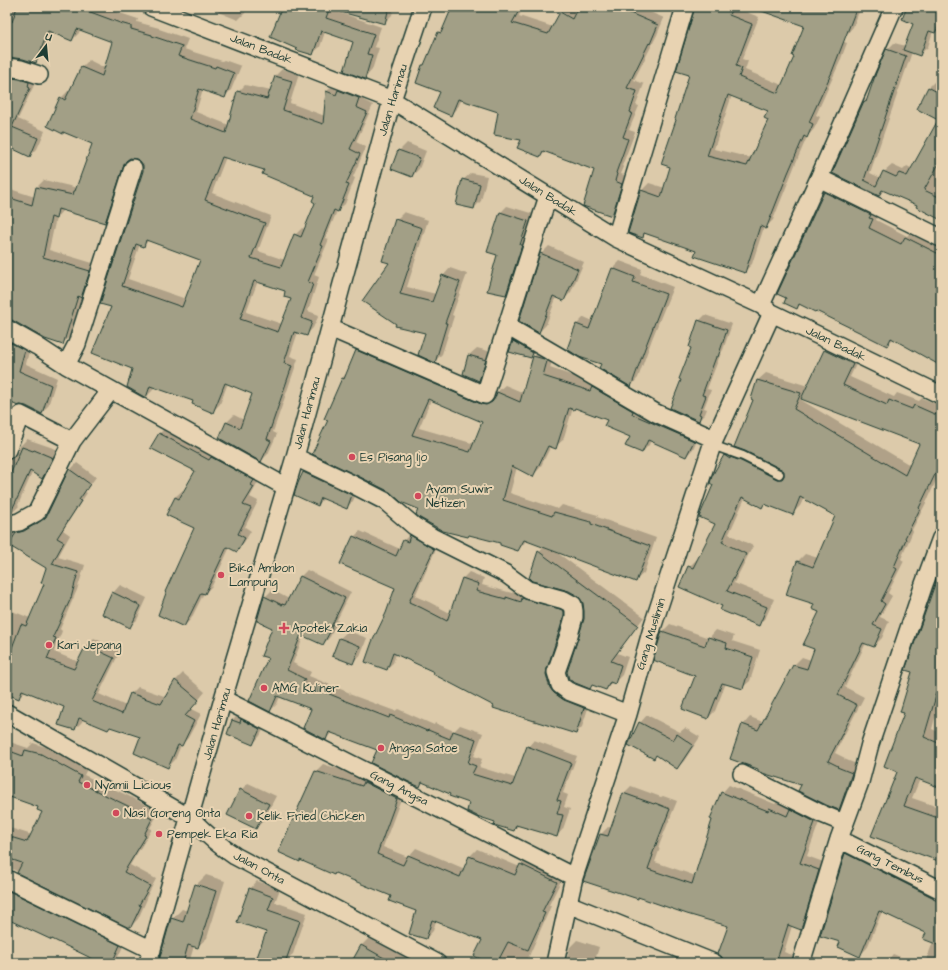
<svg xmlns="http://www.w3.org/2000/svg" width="948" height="970" font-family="'Architects Daughter',sans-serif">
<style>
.shadow{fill:#0003;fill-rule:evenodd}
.building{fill:#a29f86;stroke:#1f3d34;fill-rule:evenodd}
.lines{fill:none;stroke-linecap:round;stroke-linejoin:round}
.lane-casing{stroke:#1f3d34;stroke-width:11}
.street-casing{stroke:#1f3d34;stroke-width:20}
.lane{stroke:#e8d3b2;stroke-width:8}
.street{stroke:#e8d3b2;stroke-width:17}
.poi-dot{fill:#d1495b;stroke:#e8d3b2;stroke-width:1.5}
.labels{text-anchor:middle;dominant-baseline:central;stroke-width:4;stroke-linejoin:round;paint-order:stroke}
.street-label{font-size:12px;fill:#1f3d34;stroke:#e8d3b2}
.poi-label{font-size:12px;fill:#1f3d34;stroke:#e8d3b2;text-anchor:start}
</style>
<rect width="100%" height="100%" fill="#dccaaa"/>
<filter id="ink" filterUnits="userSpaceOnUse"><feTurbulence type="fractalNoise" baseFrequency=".025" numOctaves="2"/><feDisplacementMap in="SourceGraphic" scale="8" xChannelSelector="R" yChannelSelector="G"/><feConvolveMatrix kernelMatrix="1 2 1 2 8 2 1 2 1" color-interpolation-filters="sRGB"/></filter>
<g filter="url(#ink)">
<path class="shadow" d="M7,7h95l36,12 -1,3 22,6v1l29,10 -4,10 38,12 2,-1 17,6 -10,24 -7,7 -21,-8 -7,23 33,13 9,-33 7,-7 26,6 4,-15 7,-7 17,5 -9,29 35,13 2,-25 7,-7 31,7 -2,9 10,5 -17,37 10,5 -13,30 2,1 -10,26 -8,7 -11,27 3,1 -15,36 5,2 -11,34 11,4 -6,13 -7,7 -8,-3 -8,24 8,3 -25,73 4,2 -9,20 -7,7 -34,-39 7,-7 10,5 9,-27 -25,-10 -8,21 -7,7 -18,-10 -41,-15 -1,4 -7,7 -12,-28 -22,-62 32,-136v-5l-3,-5 -4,-3h-7l-18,57 -7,7 -42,-12 -7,8 -7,32 47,14 -8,25 -5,6 -13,41 -7,7 -51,-24 -5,-1v-130l28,9 2,-10 7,-7 34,8 16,-45 -30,-11 -1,1 -2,-35 7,-7 2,1 12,-25 7,-7 16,8 8,-26 -33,-13 -1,4 -7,7 -21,-8 -8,23 -7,7 -29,-9zM226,157l40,13 49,25 1,7 -11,27 -3,-1 -7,7 -10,25 -27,-9 13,-35 -59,-23zM149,240l53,19 -16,40 -58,-20 12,-35 3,2zM258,281l29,9 6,9 -11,25 -36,-12z
M215,7h32l-2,6 -7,7 -20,-8 2,-3z
M283,7h51l-1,3 48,17 -7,20 5,1 -7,22 -7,8 -11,-36 -29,-10 -5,15 -8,7z
M370,7h24l-2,8 -8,8z
M453,7h70l-4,9 34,11 8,-14 6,-6h4l6,4 2,-4h73l-2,5 14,6 -7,17 -23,45 10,4 -8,21 3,1 -10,24 6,2 -13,34 2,1 -3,7 7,2 -9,32 -7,7 -16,-46 -51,-18 -5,5 -18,-17 -23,-28 -37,-12 -4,8 -7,7 -10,-23 -18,-26 4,-4 12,-29 6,-5z
M695,7h41v1l23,9 -17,42 6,2 -3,9 37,15 26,-56 39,14 -8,21 -1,2 -22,49 4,2 -6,12 -7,8 -12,28 -22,55 -7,7h-2l-12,37 -7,7 -48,-20 -51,-19 -3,4 -1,-46 7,-7 16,5 7,-22 19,-92zM732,95l37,15v9l-17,39 -38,-9z
M822,7h39l-8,20 -7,8z
M908,7h33v19l-6,6 -2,-1 -5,16 -9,8 -7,-3 -42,121 11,5 3,-6 8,-7 11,5 4,-4 6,3 28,-28v71l-23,-8 -33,-14 -6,5 -46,-22 31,-71 4,-4 19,-48 7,-7 12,3 8,-23z
M20,71l16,10 -18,38 27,12 -8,18 -7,7 -22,-10 -1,1v-63z
M936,80l5,3v38l-23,-12 11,-22z
M407,143l19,8 -7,18 -7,7 -13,-25z
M471,173l16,3 -6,25 -7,7 -11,-28z
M832,185l47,27 -3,8 31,16 6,-6 28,15v120l-48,-26 -6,6 -71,-35 -15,-6 -4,4 -10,-10 -9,-4 47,-102z
M507,206l27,8 -21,73 -7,7 -8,-40 -10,-3 13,-39z
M404,212l24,8 -21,67 29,7 7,-18 7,-8 17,6 -15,41 2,1 -12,38 -7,7 -8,-29 -31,-7 -6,-63 6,-42z
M549,246l35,16 -13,30 -7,8 -7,-4 -11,29 -7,7 2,-78z
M620,261l22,8 -2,5 33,13 -21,52 -14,39 -7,8 -29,-23 -26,-38 8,-8 9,4 20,-53z
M705,315l27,9 -9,26 -2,3 -14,36 4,1 -7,18 3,1 -2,5 -6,6 -17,-40 17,-59z
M7,329l24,14 -5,21 31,14 -9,28 -7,7 -15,-8 -12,-2 -7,24z
M517,338l18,11 -1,5 -4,3 -16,-16z
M833,342l27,14 -10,21 44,20 3,-4 22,8 3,-3 19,8v63l-14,32 -15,29 1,1 -12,28 3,2 -16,32 4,3 -12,21 9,4 -7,17 -8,8 -8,-3 -21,44 19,10 -29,56 10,5 -1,1 15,6 -12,36 -8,8 -37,-25 -59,-59 7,-8 13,5 31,-57 8,-8 9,3 4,-11 5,-37 -4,-8 -19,-42 8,-8 13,4 18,-43 -32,-17 -4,8 -8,8 -27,-11 -3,3 -17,-8 -16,36 24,12 -19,37 40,16 -8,18 -8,8 -35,-19 -34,-39 8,-8 1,1 19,-37 -3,-38 11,-29 7,-8 6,3 1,-1 12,4 1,-1 2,-54 4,-19 8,-7 42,13 17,-36zM802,398l118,45 -10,22 -109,-65z
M364,343l125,54 5,1 2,-1 1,-5 8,-7 19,8 10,-36 7,-8 13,4 -4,15 47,16 103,49 -7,16 -7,7 -35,-16 -2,5 -7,7 -11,-16 -23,-17 -32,-12 -3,1 -10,32 -8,7 -4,-1 -11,22 -7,7 -16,-8 -7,26 48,16 4,-4 36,10 -1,2 59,21 -12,35 -8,7 -81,-29 89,66 -27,36 11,4 -6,18 -8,8 -1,-1 -7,7 -13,-5 -3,4 -6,-85 -2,-5 -13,-8 -39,-12 9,-26 5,-5 -17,-7 -9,10 -16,-8 -83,-33 -89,-89 12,-42 5,-5 9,-23zM431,400l53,21 -9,23 -56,-16z
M477,348l15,4 -6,21 -7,7 -15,-6 5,-19z
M167,426l93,53 -10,18 8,4 -13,26 6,4 -8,13 -7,7 -6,-4 -18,39 -7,7h-1l-13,26 -7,7 11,-98 -20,-31 8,-7 1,1 12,-20 -44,-24 8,-14z
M27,439l32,11 -10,21 -7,7 -9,-7 -15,34 1,1 -6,6 -6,2v-64l3,2 8,1 2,-7z
M77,463l19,14 -11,15 2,1 -24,37 7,5 -12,22 27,8 -8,25 -17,39 2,2 -8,21 25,10 8,-17 7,-7 26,13 -21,43 27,12 5,-12 7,-7 29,10 9,-17 7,-7 22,19 -14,17 10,5 -13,24 -7,7 -6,15 -7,7 -27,-30 -30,-11 -3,3 -25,-11 -1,4 -7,7 -10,-23 -39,-16 -7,7 -12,-4v-84l23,9 16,-35 1,-16 -40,-24v-18l36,-6 4,-3 23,-46z
M310,466l48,23 -5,12 -6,6 -23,-9 -6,7 -14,-33z
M360,531l40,18 4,-9 6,-6 29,8 -24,54 14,6 21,11 13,-35 6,-6 15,6 -2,7 30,8 1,-1 13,4 44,9 -18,63 38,34 -8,25 -6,6 -81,-28 -60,-33 -39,-18 -3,9 -7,6v-55l10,-26 -42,-51z
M307,570l44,22 -14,28 1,1 -8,16 -7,7 -19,-9 -11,28 18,9 -2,4 41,17 -1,1 46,17 3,-2 36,16 1,-2 19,8 6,-6 23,8 -9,23 8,3 -3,8 36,11 13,-31 6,-7 43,16 -14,37 5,2 -4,12 6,2 -7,20 -6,7 -38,-11 -5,5 -18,-8 -25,-20 -19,-9 -28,-12 -4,4 -42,-35 -46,-18 -6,7 -14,-30 -32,-13 -3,8 -7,7 -1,-53 4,-30 -8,-31 7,-7 17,9 11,-22z
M941,570v126l-9,33 9,4v25l-21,21 -8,19 29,10v53l-68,-26 25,-64 7,-59z
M120,585l27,13 -10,22 -8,7 -26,-13 10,-21z
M670,624l39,14 7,-8 18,6 -2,5 28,9 -10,31 -8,7 -16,-5 -11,28 -7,7 -11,-43 -42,-15 8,-29z
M348,631l19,7 -7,18 -8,7 -19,-8 7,-17z
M240,713l27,9 -7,14 -7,8 -25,-11 5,-13z
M647,715l33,17 5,-4 15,9 -16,24 -7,7 -20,-13 -3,2 -14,-34z
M7,741l21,7 5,-5 16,5 38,21 -3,6 51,24 24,13 -9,16 2,1 -22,36 26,14 -10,19 1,1 -9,20 -7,7 -1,-1 -1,1 -117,-57 -5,-1v-41l25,8 12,-24 -37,-38z
M323,764l45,14 36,13 -21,56 25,10 8,-9 49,21 5,-13 7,-7 43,18 1,-3 7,-7 36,18 -15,30 2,1 -25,57h-35l-8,-24 -47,-18 -3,10 -7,7 -9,-27 -25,-15 -57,-24 -34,-12 -2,1 17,-90z
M248,783l28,13 -13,25 -7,7 -15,-38z
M729,785l46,19 2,-2 16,6 29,6 -15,42 19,7 -18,58 -7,7 -9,-2 -8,26 14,5 4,6h-77l4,-38 -90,-29 -1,2 -53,-17 16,-47 7,-7 4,1 12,-35 7,-7 30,11 2,-1 14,5 -19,47h2l-5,14 41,14 26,-83z
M853,847l88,45v71h-16l8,-21 -6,-9 -45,-21 -15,36 -7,7 -19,-14 5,-87z
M206,875l19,6 -18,57 -10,9 -3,-1 -5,17h-23l6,-44 10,-10 6,2 8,-26z
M7,879l43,22 -8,23 -31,-4 -4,5z
M257,881l23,8 -5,13 32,11 -14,41 -5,4 -2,5h-35l1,-3 8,-8 8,-21 -18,-42z
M70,911l57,27 -10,21 -5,4h-9l-40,-45z
M370,937l45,26h-63l10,-18z
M577,940l22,7 -3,10 17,6h-47l4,-16z
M893,954l22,9h-30z
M637,958l17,5h-23z"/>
<path class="building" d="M17,7h60l43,16 11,3v3l21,6v1l30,10 -4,10 37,12 1,-2 18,7 -9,25 -26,-9 -9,30 36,14 11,-42 30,8 8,-23 17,5 -9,29 40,14 3,-33 10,4 2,-5 21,8 -3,9 11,5 -17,37 10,5 -14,30 3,1 -11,27 -4,-2 -14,35 3,1 -15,36 5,2 -12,34 11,4 -5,14 -13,-4 -10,31 8,3 -25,73 4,2 -10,21 -42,-24 7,-16 14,6 12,-34 -27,-11 -12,30 -21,-9 1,-3 -43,-15 -4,12 -19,-11 5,-18 -40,-16 19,-46 -11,-3 43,-133v-6l-3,-4 -4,-2 -6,-1 -4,3 -2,4 -19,58 -47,-14 -2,10 -5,-2 -8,40 47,14 -9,27 -3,-2 -15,49 -18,-6 -33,-19 -5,-1v-122l25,8 4,-18 37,8 1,-4h1l17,-47 -29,-12v2l-16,-8 13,-29 5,3 16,-33 21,9 10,-34 -35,-13 -5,12 -24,-10 -12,32 -13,-4 -16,-2v-36l5,1zM222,157l42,13 -2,4 52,22 -2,5 3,2 -14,34 -7,-3 -13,33 -30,-9 14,-35 -60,-23zM146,240l54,20 -18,47 -60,-21 14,-42 8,3zM254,281l31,10 -1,6 7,2 -13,33 -38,-13z
M282,7h48l-4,11 48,16 -7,20 5,1 -7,24 -21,-8 9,-29 -32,-11 -8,24 -17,-5 1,-1 -27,-12z
M342,7h47l-4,17 -44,-12z
M452,7h69l-9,16 36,11 12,-22 12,7 6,-12h38l42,18 -8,19 -1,-1 -22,45 10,3 -7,21 2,1 -9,24 5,2 -12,34 1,1 -2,7 7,3 -10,32 -29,-10 11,-36 -51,-19 -3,6 -23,-9 4,-8 -27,-5 4,-23 -40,-13 -7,17 -18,-8 7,-16 -24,-9 6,-18h2l14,-33 3,1z
M695,7h37l-3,8 23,9 -16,42 6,2 -3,9 39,16 16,-36 -2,-1 12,-30 -48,-17 1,-2h100l-25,65 -23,50 4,2 -6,14 -3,-2 -16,37 -22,56 -6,-3 -15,47 -51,-17 2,-5 -52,-18 -1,5 -15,-5 13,-43 20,7 9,-30 -9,-3 15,-44 -1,-1 14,-44 -13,-4zM728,95l40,16 -4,7 4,2 -21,46 -40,-10z
M907,7h34v14l-6,12 -6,-2 -9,25 -17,-6 10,-26 -11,-5z
M886,49l20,7 -42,124 12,6 7,-15 13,6 3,-4 8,3 31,-56 -21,-11 11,-22 13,7v66l-17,30 17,8v22l-25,-13 1,-2 -35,-15 -3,6 -47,-23 32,-72 2,1 10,-29z
M7,77l12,2 10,3 -1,5 2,1 -18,39 26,11 -8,19 -23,-11z
M398,150l22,8 -8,19 -21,-8z
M462,179l18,5 -6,25 -18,-4z
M824,192l47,23 -2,3 4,1 -4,9 32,16 4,-7 36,18v111l-50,-28 -4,8 -28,-14 -43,-21 -1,1 -16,-8 -2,5 -13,-6 2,-5 -9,-4z
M500,212l28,9 -8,24h2l-16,50 -19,-4 10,-36 -10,-3z
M395,219l27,9 -22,66 32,8 10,-27 18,7 -15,41h2l-12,40 -17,-8 7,-22 -30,-7 1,-2 -34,-23 27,-38 -7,-2z
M540,253l38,16 -14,32 -11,-5 -14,37 -20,-12z
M612,268l23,9 -2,5 33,12 -21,54 -14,39 -32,-19 2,-4 -22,-7 -12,-8 9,-25 13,5z
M698,320l29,10 -9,27h-2l-14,38 4,1 -7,18 2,1 -2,6 -29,-13 11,-28 -2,-1 12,-31 -2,-1z
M513,341l20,12 -2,5 -22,-6z
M11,343l14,7 -6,21 32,14 -9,29 -16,-8 -6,-1 -2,1 -11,-5v-45z
M356,350l125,54 5,1 6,-3 3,-4 2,-6 23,10 13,-46 11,3 3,2 -4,15 47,15 2,-4 41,24 -1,3 62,27 -8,16 -38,-17 -6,13 -17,-7 5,-9 -26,-11 3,-6 -32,-12 -1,2 -5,-2 -13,41 -8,-3 -15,31 -21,-11 -9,34 49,16 2,-4 37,10v2l59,22 -14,36 -112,-42 -6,11 -18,-6v-2l-31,-8 -1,2 -25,-6 -23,-13 -4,-3 2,-6 -17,-7 -11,-10 -34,-17 -44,-21 16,-34 -4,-1 18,-41 2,1zM428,399l54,23 -12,30 -58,-17z
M824,350l29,14 -10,21 44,20 2,-5 23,9 2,-4 27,12v45l-22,46 1,1 -15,29 1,1 -12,28 3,2 -16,32 4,3 -12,21 9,4 -8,18 -11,-4 -25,52 19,10 -29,56 10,5 -1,1 15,6 -13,37 -13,-5 -28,-14 3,-6 -42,-13 -1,-1v-2l-28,-10 12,-35 16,6 35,-65 14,4 7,-20 -11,-4 16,-33 -7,-3 2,-5 -28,-9 11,-34 16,6 22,-51 -35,-19 -7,18 -29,-11 -2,4 -20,-11 -20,45 24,12 -19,37 40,16 -8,19 -39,-16 2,-4 -43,-19 9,-21 5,2 22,-44 -16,-7 14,-32 -3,-2 2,-7 12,-21 6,4v-2l11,4 36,18h5l2,-3v-5l-3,-2 -36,-18 -11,-4 19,-47 -2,-1 6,-19 44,13 -7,16 111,66 14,-31 -118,-45z
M468,355l18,5 -7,21 -16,-7z
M159,433l50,27 2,-3 43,23 -3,5 3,2 -11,18 8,3 -13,26 7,4 -8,14 -10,-5 -22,47 -4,-1 -17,34 -26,-12 8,-22 -1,-1 29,-64 -28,-13 9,-18 4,2 16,-28 -45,-23z
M22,447l11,4 1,-1 19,8 -11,21 -12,-8 -20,43 -3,1v-33z
M69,469l21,15 -11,16 2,1 -24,37 7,4 -12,22 26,8 -7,26 -18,39 3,1 -9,21 27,10 12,-24 28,13 -22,43 30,13 8,-21 31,11 14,-24 24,20 -14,16 9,5 -12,25 -4,-1 -10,23 -34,-15 6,-16 -30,-10 -2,3 -29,-12 -4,12 -17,-5 6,-18 -42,-17 -3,9 -12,-5v-33l14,-37 5,2 18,-42 -3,-1 5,-15 -38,-23 8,-12 8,-2 10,-6h1l11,-8z
M303,472l49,23 -5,14 -26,-11 -3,8 -24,-11 4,-12z
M410,535l24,14 -25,53 13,6 25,13 15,-43 17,6 -3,7 30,8v-2l15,5 1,-4 38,11 4,2v5l-5,16 -12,37 -1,5 4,14 4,5 10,7 20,8 -8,26 -83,-26 1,-2 -61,-32 1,-2 -41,-19 -6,17 -22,-8 7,-20 14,-29 9,-25 -55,-24 13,-28 43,20 7,-16 5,2z
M538,551l100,74 -27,36 10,4 -6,19 -5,-2 -4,8 -14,-5 -2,4 -17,-7 -4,-3 -2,-7 11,-34 6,-19v-8l-1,-8 -2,-3 -3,-4 -9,-5 -37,-10 -3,-3z
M941,567v111l-6,18h1l-12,41 17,7v44l-26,-10 -11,28 37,13v43l-70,-26 26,-64 -13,-6 20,-53 -4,-1 12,-40 -7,-2z
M300,576l45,22 -14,29 1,1 -9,17 -22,-10 -14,35 18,9 -2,4 41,17h-1l46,18 1,-3 37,16 1,-1 22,9 3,-8 23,8 -8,24 8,3 -4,8 40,12 15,-40 44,17 -14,37 4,1 -4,13 6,1 -6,22 -41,-12 -2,6 -20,-6 1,-3 -18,-6 -10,-5 2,-8 -20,-7 1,-2 -28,-12 -2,5 -11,-5 -38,-19 6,-13 -48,-18 -3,8 -23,-12 8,-19 -34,-13 -7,16 -21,-11 19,-43 -7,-2 11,-28 -15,-7 7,-25 18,9v-1l3,1z
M112,592l29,14 -11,22 -28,-14z
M662,631l43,15 3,-9 19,6 -1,5 27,9 -10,32 -21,-6 -14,36 -26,-10 13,-33 -42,-16z
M339,638l21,8 -7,18 -21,-8z
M241,719l19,10 -7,16 -26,-11 5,-14 8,3z
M639,722l34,18 4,-6 16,11 -16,24 -21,-14 -2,4 -26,-14z
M7,750l16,6 2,-6 16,4 40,22 -3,6 50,24 24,13 -8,16 2,1 -22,36 26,14 -11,19 2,1 -10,21 -2,-1v2l-112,-55 5,-10 -15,-5v-22l20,6 15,-30 -5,-2 1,-3 -31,-11z
M315,771l47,15 2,-4 33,17 -20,55 26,11 5,-10 52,22 9,-21 46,19 5,-11 37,18 -15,30 3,1 -17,37 -20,-8 -11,21h-8l-15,-7 8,-16 -50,-20 -6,19 -17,-5 7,-23 -27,-10 2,-5 -56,-23 -1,2 -34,-15v2l-22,-10z
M240,789l29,15 -13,25 -29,-14z
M721,792l47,19 1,-3 18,8 3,-7 25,13 -15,41 19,7 -18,60 -13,-5 -12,38h-52l-2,-6 -4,-3 10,-28 -41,-12 -49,-17v2l-55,-18 17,-47 8,2 15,-43 31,11 1,-1 15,6 -18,46h1l-5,14 44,15 20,-64 -2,-1z
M845,853l89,45 -1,1 5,2 1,-2 2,1v46l-18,-7 3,-6 -47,-22 -19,46 -22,-10 2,-5 -20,-6z
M195,884l21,7 -18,57 -10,-3 -5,18h-18l-6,-2 12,-43 12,4z
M249,888l24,9 -5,13 32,11 -15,42h-30l11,-31 -29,-10z
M9,891l111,54 -8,18h-11l-49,-24v1l-45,-21v-25z
M361,945l32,18h-42z"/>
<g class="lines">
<g class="lane-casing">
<path id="lane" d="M712,445l31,11 36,18"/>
</g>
<g class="street-casing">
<path id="street" d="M151,7l241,93 224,138 145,67 11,8 169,82
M7,67l14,2 18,6
M819,178l122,60
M616,238l69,-231
M761,305l58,-127 75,-171
M507,326l149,87 58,26
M330,328l155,67 63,-199
M7,329l30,17 29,19 11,-21 56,-176
M66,365l220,122
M7,450l13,-34 1,-1 51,26
M295,457l57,27 33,17 29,25 18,11 74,37 22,16 36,10 9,5 1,6v6l-5,18 -13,37 4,13 8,6 60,23
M7,525l12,-3 18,-10 35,-71 39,-51
M223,699l351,178
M7,713l183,105c14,14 28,27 45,38l202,107
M742,774l80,40 22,9
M839,839l102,51
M7,879l145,71
M568,904l146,59
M148,963l75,-264 72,-242 97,-357 31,-93
M555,963l19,-86 54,-163 25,-89 59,-180 60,-132
M801,963l38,-124 21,-57 10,-38 54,-160 17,-46"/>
</g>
<use href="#lane" class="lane"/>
<use href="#street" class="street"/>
</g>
</g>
<g class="poi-dot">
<circle cx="352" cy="457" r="4"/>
<circle cx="418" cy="496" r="4"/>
<circle cx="221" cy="575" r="4"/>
<path d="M282 622h4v4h4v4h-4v4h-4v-4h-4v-4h4z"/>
<circle cx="49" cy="645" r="4"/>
<circle cx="264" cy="688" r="4"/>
<circle cx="381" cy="748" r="4"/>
<circle cx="87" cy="785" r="4"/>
<circle cx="116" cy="813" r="4"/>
<circle cx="249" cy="816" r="4"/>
<circle cx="159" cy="834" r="4"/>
</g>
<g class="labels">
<g class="street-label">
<text transform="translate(261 49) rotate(21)">Jalan Badak</text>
<text transform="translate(393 100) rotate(-73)">Jalan Harimau</text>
<text transform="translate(548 196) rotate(32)">Jalan Badak</text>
<text transform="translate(836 344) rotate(26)">Jalan Badak</text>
<text transform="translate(307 413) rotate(-75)">Jalan Harimau</text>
<text transform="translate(651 634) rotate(-73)">Gang Muslimin</text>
<text transform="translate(217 724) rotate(-74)">Jalan Harimau</text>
<text transform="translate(399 788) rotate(27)">Gang Angsa</text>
<text transform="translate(890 864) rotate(27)">Gang Tembus</text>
<text transform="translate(259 868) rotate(28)">Jalan Onta</text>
</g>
<g class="poi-label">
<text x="360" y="457">Es Pisang Ijo</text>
<text x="426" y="489">Ayam Suwir<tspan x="426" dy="14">Netizen</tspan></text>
<text x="229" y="568">Bika Ambon<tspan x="229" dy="14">Lampung</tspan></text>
<text x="292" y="628">Apotek Zakia</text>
<text x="57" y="645">Kari Jepang</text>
<text x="272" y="688">AMG Kuliner</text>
<text x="389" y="748">Angsa Satoe</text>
<text x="95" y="785">Nyamii Licious</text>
<text x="124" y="813">Nasi Goreng Onta</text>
<text x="257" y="816">Kelik Fried Chicken</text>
<text x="167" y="834">Pempek Eka Ria</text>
</g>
</g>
<rect width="948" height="970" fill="none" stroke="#e8d3b2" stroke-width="24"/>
<rect x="12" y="12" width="924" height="946" fill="none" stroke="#1f3d34" stroke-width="1.5" filter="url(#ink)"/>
<g transform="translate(46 46) rotate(16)" stroke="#e8d3b2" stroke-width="3" paint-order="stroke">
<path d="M0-3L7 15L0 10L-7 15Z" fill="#1f3d34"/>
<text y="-6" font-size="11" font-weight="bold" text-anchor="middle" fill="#1f3d34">U</text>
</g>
</svg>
